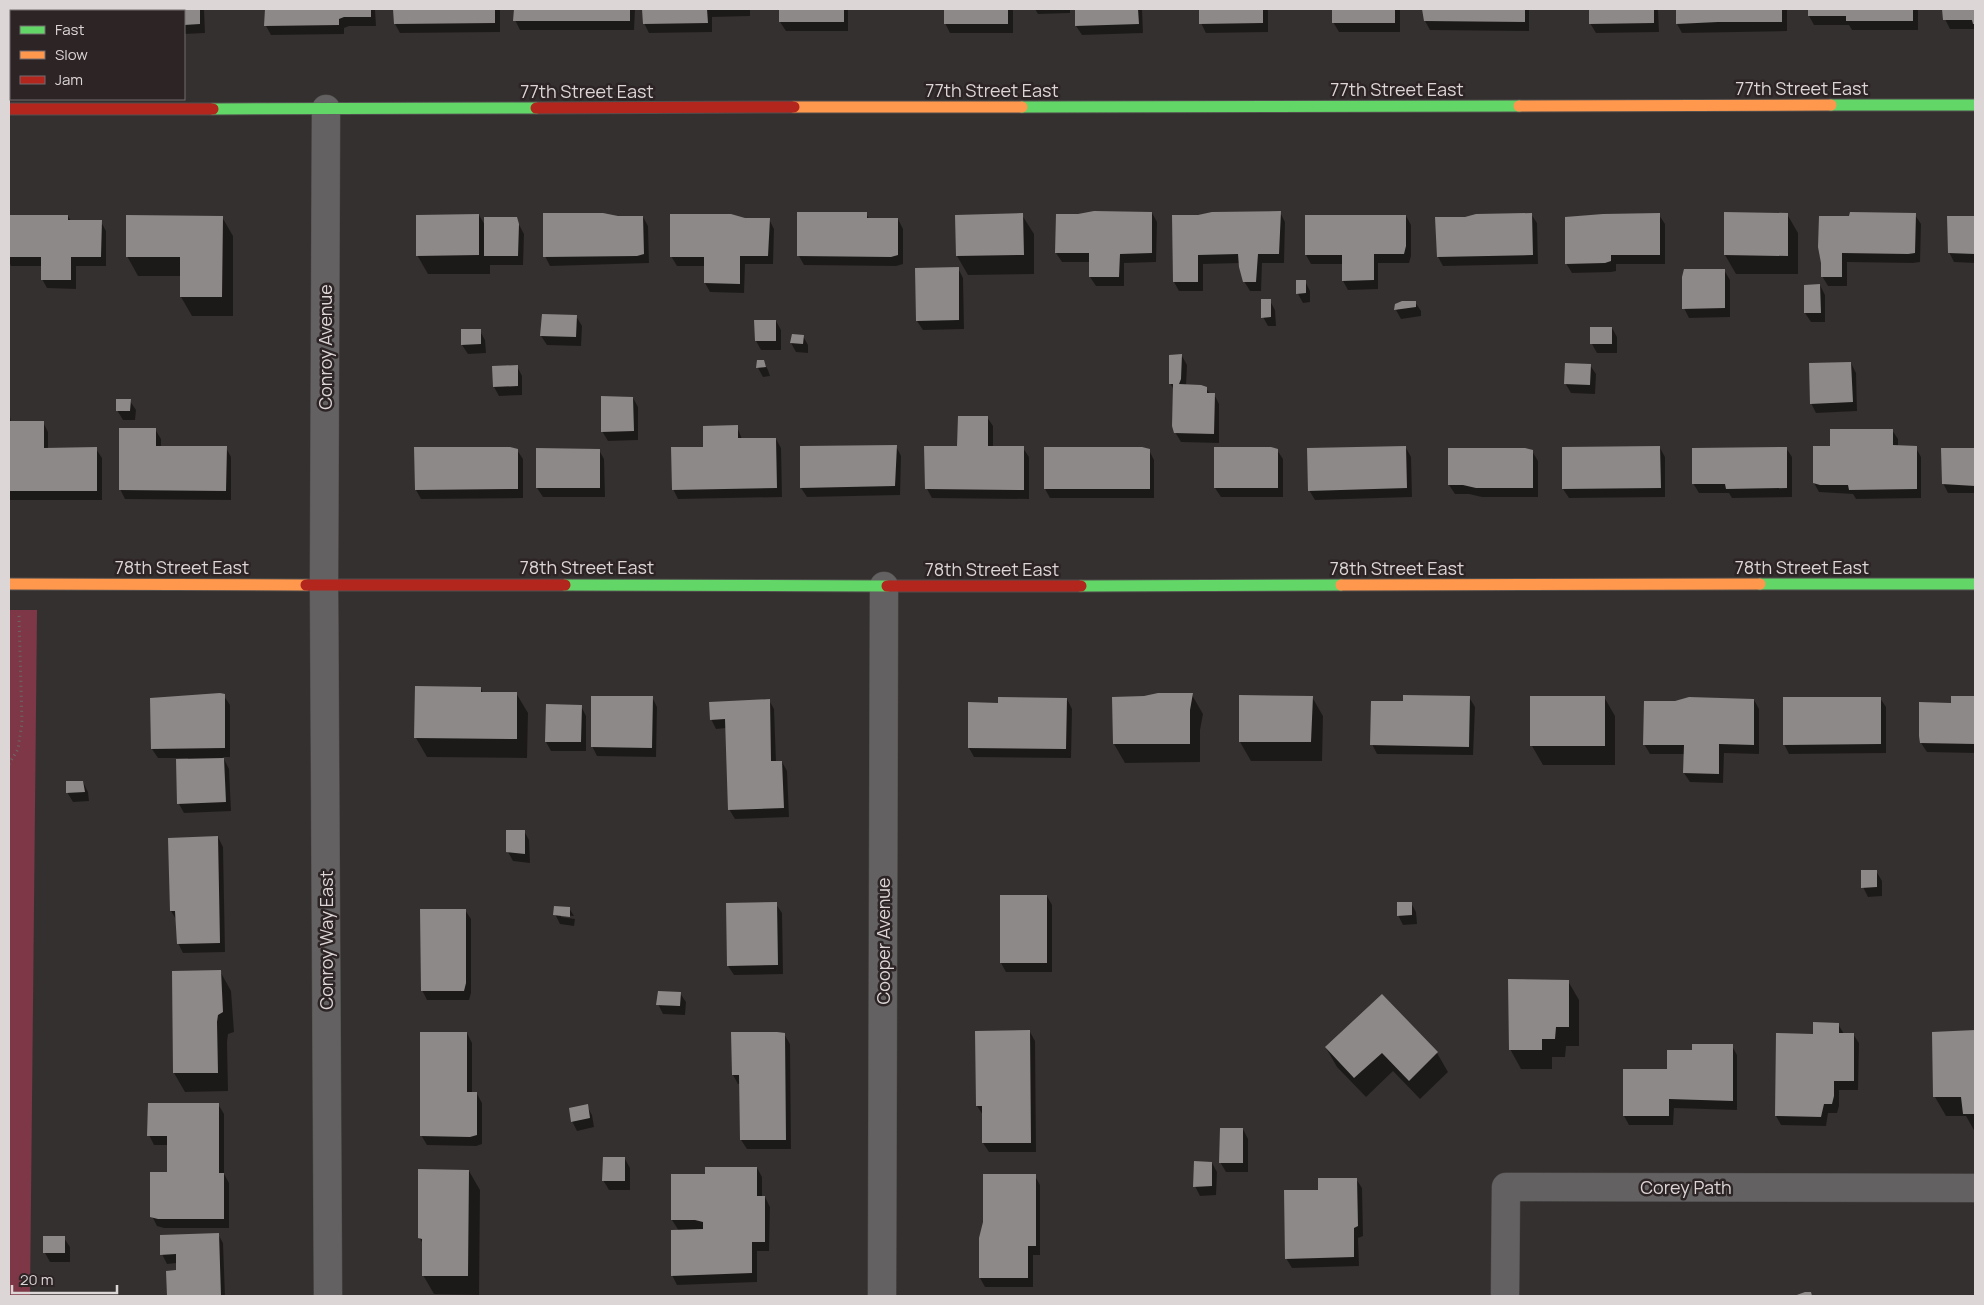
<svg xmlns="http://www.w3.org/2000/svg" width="1984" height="1305" font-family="Manrope,sans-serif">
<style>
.green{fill:#7e3746}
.shadow{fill:#0007}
.building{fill:#8d8989}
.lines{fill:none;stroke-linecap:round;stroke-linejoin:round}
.street-casing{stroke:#524f4f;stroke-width:29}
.fast-casing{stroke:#524f4f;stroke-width:13}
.slow-casing{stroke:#524f4f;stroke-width:13}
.jam-casing{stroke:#524f4f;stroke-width:13}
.path{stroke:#6b6969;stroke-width:3;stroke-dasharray:1 4;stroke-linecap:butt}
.street{stroke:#636161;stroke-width:28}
.fast{stroke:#63d668;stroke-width:11}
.slow{stroke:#ff974d;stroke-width:11}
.jam{stroke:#b3261e;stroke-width:11}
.labels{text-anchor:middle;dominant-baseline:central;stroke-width:5;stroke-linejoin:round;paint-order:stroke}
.street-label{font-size:18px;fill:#dcd6d7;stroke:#2d2426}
</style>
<rect width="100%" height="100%" fill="#353030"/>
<path class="green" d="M9,610h28l-7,686h-21z"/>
<path class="shadow" d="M9,9h106v2h-104v28h-2z
M136,9h68l1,24 -21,1v-23h-48z
M266,9h109l1,17h-27l-5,2v6l-73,1 -5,-9z
M394,9h106v23l-100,1 -5,-9z
M515,9h120l-1,21h-114l-5,-10z
M644,9h106v7l-38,1v15l-63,1 -5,-10z
M780,9h68v22h-62l-6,-9z
M945,9h68v24h-63l-5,-10z
M1035,9h35v4l-32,1z
M1076,9h66l1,24 -61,2 -6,-9z
M1200,9h68v23l-62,1 -5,-10z
M1333,9h67v23h-61l-6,-10z
M1423,9h106v22l-99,-1 -5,-9z
M1591,9h67l1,23 -63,1 -6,-10z
M1677,9h110v22l-105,2 -5,-9z
M1809,9h109v21h-66l-3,-5h-35l-5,-9z
M1944,9h31v20h-25l-5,-10z
M1280,212l5,10 -1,41h-22l-1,28h-11l-6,-10 -4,-18 -37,1v27h-24l-5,-9v-66z
M866,213l3,6h29l5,10v35l-7,2 -92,-1 -5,-9z
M1152,213l5,9 -1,40 -32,1v23h-28l-6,-9v-15h-28l-6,-9z
M1531,214l6,9 1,41 -95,2 -5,-9z
M1787,214l11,19v41h-62l-11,-19z
M479,215l7,12 30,-8 8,15 -1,31h-33v9h-62l-11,-19z
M1022,215l12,19v40l-66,1 -11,-19z
M1659,215l6,9v40h-49v7l-5,1 -39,1 -6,-10z
M1915,215l6,9 -1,38 -7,1 -66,-1v24h-19l-6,-10v-14z
M9,216h59l3,5 30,1 5,9v35h-30v23l-29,-1 -5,-9v-13h-31l-2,-4z
M1406,216l5,9v31l-2,7h-31v26l-30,1 -5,-9v-17h-32l-5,-9z
M222,217l11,19v80h-41l-11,-19v-21h-43l-11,-20z
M643,217l5,9 1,37 -99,3 -5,-10 72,-38z
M1948,218h27v45l-21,-1 -5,-10z
M744,219h25l5,10 -1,35h-28l-1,29 -34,-1 -5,-9v-17h-28l-6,-10z
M958,268l5,10 1,51 -41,1 -6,-9z
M1724,270l6,10v37l-41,1 -5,-10z
M1305,281l5,10v11l-7,1 -5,-9z
M1820,285l5,10v27h-14l-6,-9z
M1270,301l5,9 1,16h-8l-5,-9z
M1415,302l6,9v5l-20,3 -5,-9z
M576,316l6,10 -1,20 -34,-1 -6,-9z
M776,321l5,9v20h-20l-5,-9z
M1592,328h20l5,9v16h-20l-5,-9z
M480,331l5,9 1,13 -18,1 -6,-9z
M793,335l10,1 5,9v8l-12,-1 -5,-9z
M1182,356l5,9 -1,21 20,2 4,6h4l5,10v39l-38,-1 -6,-10 -1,-42 -4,-7z
M763,361l5,9 2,6 -7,1 -5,-9z
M1851,363l5,10 1,38 -41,2 -5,-10z
M1590,365l6,9 -1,20 -24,-1 -6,-10z
M517,366l5,10v19l-23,1 -5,-9z
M633,398l5,9v33l-30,1 -6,-10z
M130,401l6,9 -1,10h-12l-6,-10z
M9,411l2,11h32l5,10v17h48l6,9v42h-93z
M987,417l6,9v22h30l6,9v42l-97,-1 -5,-9 32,-42z
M737,427l5,12h34l5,9 1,49 -104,2 -5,-10 32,-41z
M155,429l6,10v8l65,1 5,9v43l-106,-1 -5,-10z
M1892,430l6,9v7l18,2 5,9v41l-65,1 -3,-5 -34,-2 -5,-9 18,-35z
M896,446l5,10 -1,39 -93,2 -6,-9v-41z
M1406,448l5,9 1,40 -97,3 -6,-10z
M1660,448l5,9v40l-96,1 -6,-9z
M1786,448l6,9v40l-60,1 -3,-5h-30l-6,-10z
M537,449l62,1 5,9 1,38h-62l-6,-9z
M1215,449l62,1 6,9v38h-62l-6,-9z
M1943,449h32v44h-27l-5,-10z
M517,450l6,9v39l-102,1 -5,-9z
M1149,450l5,10v38h-104l-5,-9z
M1532,451l6,10v36h-56l-13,-3h-14l-6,-9z
M416,688h65l2,5h33l12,20 -1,45 -100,-1 -11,-19z
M1192,695l11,19 -3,16v32l-75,1 -11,-19 30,-47z
M224,696l6,9v52h-7l6,12 2,42 -47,2 -5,-9 9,-46h-30l-6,-9v-50z
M652,697l5,10 -1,50 -59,-1 -5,-10z
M1312,697l11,19 -1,45h-71l-11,-19z
M1469,697l6,10 -2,48 -96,-1 -5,-10 32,-41z
M1604,697l11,19v49h-72l-11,-19z
M1952,697h23v56l-48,-1 -6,-9 31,-39z
M1880,698l6,9v46l-97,1 -5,-10z
M1067,699l5,10 -1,49 -97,-1 -5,-9z
M769,700l5,9 2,53h6l5,9 2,46 -54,2 -6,-10 -3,-81 -10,1 -5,-10z
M1754,700l5,9v45l-35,-1 -1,30 -33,-1 -6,-9 1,-19h-35l-6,-10z
M581,706l5,10v35h-35l-5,-9z
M83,782l5,10 1,9 -16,1 -6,-10z
M524,831l5,9 1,23 -17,-2 -5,-9z
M218,837l5,10 2,105 -42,1 -5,-10 -1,-22 -6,-10z
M1876,871l6,10v15l-14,1 -5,-10z
M1047,896l5,9v67h-46l-5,-9z
M1411,903l5,9 1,12 -14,1 -5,-10z
M776,904l6,9 1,61 -49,1 -6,-9z
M569,908l5,8 -13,-1v2l14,2 -1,7 -14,-2 -5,-10z
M465,910l6,9v74l-2,7h-42l-5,-10z
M220,971l11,20 3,41 -6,2 -1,8 1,49 -43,1 -11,-19z
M1568,981l11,19v46h-13l-1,11h-13v12h-31l-11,-20z
M680,993l6,9 -1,13 -22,-1 -5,-10z
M1838,1024l6,10h9l6,9 -1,47h-19v16l-2,7h-9l-2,13 -45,-1 -5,-9 38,-81z
M1030,1032l5,9 1,111h-47l-6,-9v-28l-6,-9z
M1975,1032v100l-9,-16h-20l-11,-19 -2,-64z
M467,1033l5,10v51h5l5,9v41l-6,2 -49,-1 -6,-10z
M784,1034l6,10 1,105h-44l-6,-9v-56h-3l-5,-9z
M1732,1046l5,9v55l-63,-2 -1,17h-44l-5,-9v-46h45l24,-19z
M1326,1048l111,5 11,19 -28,27 -27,-28 -27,26 -29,-30z
M218,1104l6,10v60l5,9v45h-65l-7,-2 -5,-10 17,-43v-28h-15l-5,-10z
M587,1106l5,9 2,12 -17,4 -5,-10z
M1243,1129l5,10v33h-22l-6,-10z
M625,1159l5,9v22h-21l-6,-10z
M1212,1163l5,9 -1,23 -16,1 -5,-10z
M757,1168l5,9v20h3l5,10 -1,44h-12v31l-80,3 -5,-10 7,-44 -7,-11 35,-44z
M469,1171l11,19 -1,105 -45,-1 -11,-19v-31l-4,-7z
M1035,1176l5,9v70h-7v32h-48l-5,-9z
M1356,1179l6,9 1,48 -5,2 1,28 -67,2 -6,-10 33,-67z
M218,1234l5,9 2,53h-57l-1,-24h10v-9l-10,1 -5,-10z
M45,1238h19l6,9v15h-20l-5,-9z"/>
<path class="building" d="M9,9h101v2h-99v19h-2z
M135,9h65v15l-16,1v-14h-49z
M265,9h106v8h-27l-5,2v6l-75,1z
M393,9h102v14l-101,1z
M514,9h116v12h-117z
M642,9h65l1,14 -65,1z
M779,9h65v13h-65z
M944,9h64v15h-64z
M1075,9h63l1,15 -64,2z
M1199,9h64v14l-64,1z
M1332,9h63v14h-63z
M1422,9h103v13l-101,-1z
M1589,9h65v14l-65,1z
M1676,9h106v13h-64l-42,2z
M1808,9h105v12h-67v-5h-38z
M1942,9h33v15h-2l-1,-4h-29z
M1094,211l58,1v41l-32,1 -1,23h-30v-24h-34l1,-39h22z
M1281,211l-2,43h-21l-2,28h-13l-4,-15 -1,-13 -40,1v27h-25l-1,-67h26l14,-3z
M797,212h70v6h31v37l-7,2 -94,-1z
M1724,212l64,1v43l-64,-1z
M1850,212l66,1 -1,40 -7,1 -66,-1v24h-21v-14l-3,-16 1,-31h30z
M543,213h60l15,3h25l1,38 -7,2 -94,1z
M1023,213l1,42 -68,1 -1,-41z
M1532,213l1,42 -96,2 -2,-40h30l11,-3z
M1660,213v42h-49v6l-6,2 -40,1v-47l38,-3z
M479,214v41l-63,1v-41z
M670,214h61l14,4h25l-2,38h-28v28l-36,-1v-26h-34z
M9,215h59v5h34l-1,37h-30v23h-30v-23h-32z
M126,215l97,1 -1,81h-42v-40h-54z
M1305,215h101v31l-2,8h-30v26l-32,1v-26h-37z
M1947,216h28v38l-27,-1z
M484,217h33l2,7 -1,32h-34z
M959,267v53l-43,1 -1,-53z
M1684,269h41v39l-43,1v-32z
M1296,280h10v13l-10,1z
M1820,284l1,29h-17v-28z
M1261,299h10v18l-10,1z
M1402,301h14v6l-22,3 1,-6z
M542,314l35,1 -1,22 -36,-1z
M754,320h22v21h-21z
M1590,327h22v17h-22z
M461,329h20v15l-20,1z
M792,334l12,1 -1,9 -13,-1z
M1182,354l-1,25 -2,5 22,1 6,2v6h8l-1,41 -40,-1 -2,-7 1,-42h-4v-29z
M757,360h7l2,7 -10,1z
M1851,362l2,40 -43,2 -1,-41z
M1565,363l26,1 -1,21 -26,-1z
M518,365v21l-25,1 -1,-21z
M601,396l32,1 1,34 -33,1z
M116,399h15l-1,12h-14z
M958,416h30v30h36v44l-99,-1 -1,-43h33z
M9,421h35v27l53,-1v44h-88z
M738,425v13h38l1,50 -105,2 -1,-43h32v-21z
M119,428h37v18h71l-1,45 -107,-1z
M1830,429h63v16l24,1v43l-68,1 -1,-5h-28l-7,-2v-37h17z
M897,445l-2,41 -95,2v-42z
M1406,446l1,42 -99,3 -1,-43z
M1660,446l1,42 -99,1v-42z
M414,447h96l8,2v40l-103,1z
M1044,447h98l8,2v40h-106z
M1214,447h57l7,2v39h-64z
M1787,447v41l-61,1 -1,-5h-33v-36z
M536,448l64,1v39h-64z
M1448,448h77l8,2v38h-57l-13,-3h-15z
M1941,448h34v38l-33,-2z
M415,686l66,1v5h36v47l-103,-1z
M220,693l5,1v54l-74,1 -1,-51z
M1158,693h35l-3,17v34h-77l-1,-47 32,-1z
M1239,695l74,1 -2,46h-72z
M1403,695l67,1 -1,51 -99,-2 1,-44h32z
M591,696h62l-1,52 -61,-1z
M1530,696h75v50h-75z
M1951,696h24v48l-55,-1 -1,-7v-34l32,1z
M998,697l69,1 -1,51 -98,-1v-46l30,1z
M1689,697l65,2v46l-35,-1v30l-36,-1 1,-28h-41l1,-44h31z
M1783,697h98v47l-98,1z
M770,699l1,62h11l2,47 -56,2 -3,-91 -15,1 -1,-18z
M546,704l36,1 -1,37h-36z
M224,758l2,44 -49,2 -1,-45z
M66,781h17l2,11 -19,1z
M506,830h19v24l-19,-2z
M218,836l2,107 -43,1 -2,-33h-5l-2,-73z
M1861,870h16v17l-16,1z
M1000,895h47v68h-47z
M777,902l1,63 -51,1 -1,-63z
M1397,902h15v13l-15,1z
M554,906l16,1v10l-17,-2z
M420,909h46v74l-2,8h-43z
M221,970l2,42 -5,3 -1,7 1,51h-45l-1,-102z
M1508,979l61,1v47h-13l-1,12h-13v11h-33z
M658,991l23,1 -1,14 -24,-1z
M1382,994l56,58 -29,29 -27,-28 -28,25 -29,-31z
M1813,1022l26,1v10h15v48h-20v15l-2,8h-8l-3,13 -46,-1 1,-83 37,1z
M1030,1030l1,113h-49v-37h-6l-1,-75z
M1975,1030v84h-12l-2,-17h-28l-1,-65z
M420,1032h47v60h10v43l-7,2 -50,-1z
M731,1032h46l8,1 1,107h-46l-1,-65h-7z
M1692,1044h41v57l-64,-2v17h-46v-47h44v-19h25z
M148,1103h71v70h5v46h-66l-8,-2v-45h17v-36h-20z
M588,1104l2,14 -19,4 -2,-14z
M1220,1128h23v35h-24z
M603,1157h22v24h-23z
M1194,1161l18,1v24l-19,1z
M705,1167h52v29h8v46h-13v31l-81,3v-46l32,-1v-7l-8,-2h-24v-46h34z
M418,1169l51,1 -1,106h-46v-37l-4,-1z
M983,1174h53v72h-8v32h-49v-40l4,-16z
M1318,1178h39l1,48 -4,2v29l-69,2 -1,-69h34z
M219,1233l2,63h-54l-1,-25 10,-1v-16l-16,1v-20z
M43,1236h22v17h-22z
M1805,1292h6l1,4h-18z"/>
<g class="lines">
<g class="street-casing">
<path id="street" d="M326,109l-2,475 4,712
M882,1296l2,-710
M1505,1296l1,-109 469,1"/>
</g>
<g class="fast-casing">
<path id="fast" d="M1831,105h144
M1022,107l497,-1
M213,109l323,-1
M1760,584h215
M565,585l322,1
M1081,586l260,-1"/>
</g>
<g class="slow-casing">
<path id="slow" d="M1519,106l312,-1
M794,107h228
M9,584l297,1
M1341,585l419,-1"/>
</g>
<g class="jam-casing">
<path id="jam" d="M536,108l258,-1
M9,109h204
M306,585h259
M887,586h194"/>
</g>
<path class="path" d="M9,764l9,-15 4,-26 -3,-108"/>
<use href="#street" class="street"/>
<use href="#fast" class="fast"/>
<use href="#slow" class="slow"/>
<use href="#jam" class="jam"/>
</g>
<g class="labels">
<g class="street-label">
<text x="1802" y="88">77th Street East</text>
<text x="1397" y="89">77th Street East</text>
<text x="992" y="90">77th Street East</text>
<text x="587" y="91">77th Street East</text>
<text transform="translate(325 347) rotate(-90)">Conroy Avenue</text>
<text x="182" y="567">78th Street East</text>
<text x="587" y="567">78th Street East</text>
<text x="1802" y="567">78th Street East</text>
<text x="1397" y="568">78th Street East</text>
<text x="992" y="569">78th Street East</text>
<text transform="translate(326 940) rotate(-90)">Conroy Way East</text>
<text transform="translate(883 941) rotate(-90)">Cooper Avenue</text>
<text x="1686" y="1187">Corey Path</text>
</g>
</g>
<rect width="1984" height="1305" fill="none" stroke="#dcd6d7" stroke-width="20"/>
<rect x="10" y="10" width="175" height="90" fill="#2d2426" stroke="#736b6d"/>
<rect x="20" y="26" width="25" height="8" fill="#63d668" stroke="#736b6d"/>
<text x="55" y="35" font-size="15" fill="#dcd6d7">Fast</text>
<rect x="20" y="51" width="25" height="8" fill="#ff974d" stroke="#736b6d"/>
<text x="55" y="60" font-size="15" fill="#dcd6d7">Slow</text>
<rect x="20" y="76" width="25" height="8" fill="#b3261e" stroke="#736b6d"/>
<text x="55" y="85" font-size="15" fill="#dcd6d7">Jam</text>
<path d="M12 1285v8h105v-8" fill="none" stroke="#dcd6d7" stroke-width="2.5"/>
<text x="20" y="1285" font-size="15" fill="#dcd6d7" stroke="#2d2426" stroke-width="4" paint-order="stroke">20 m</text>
</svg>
